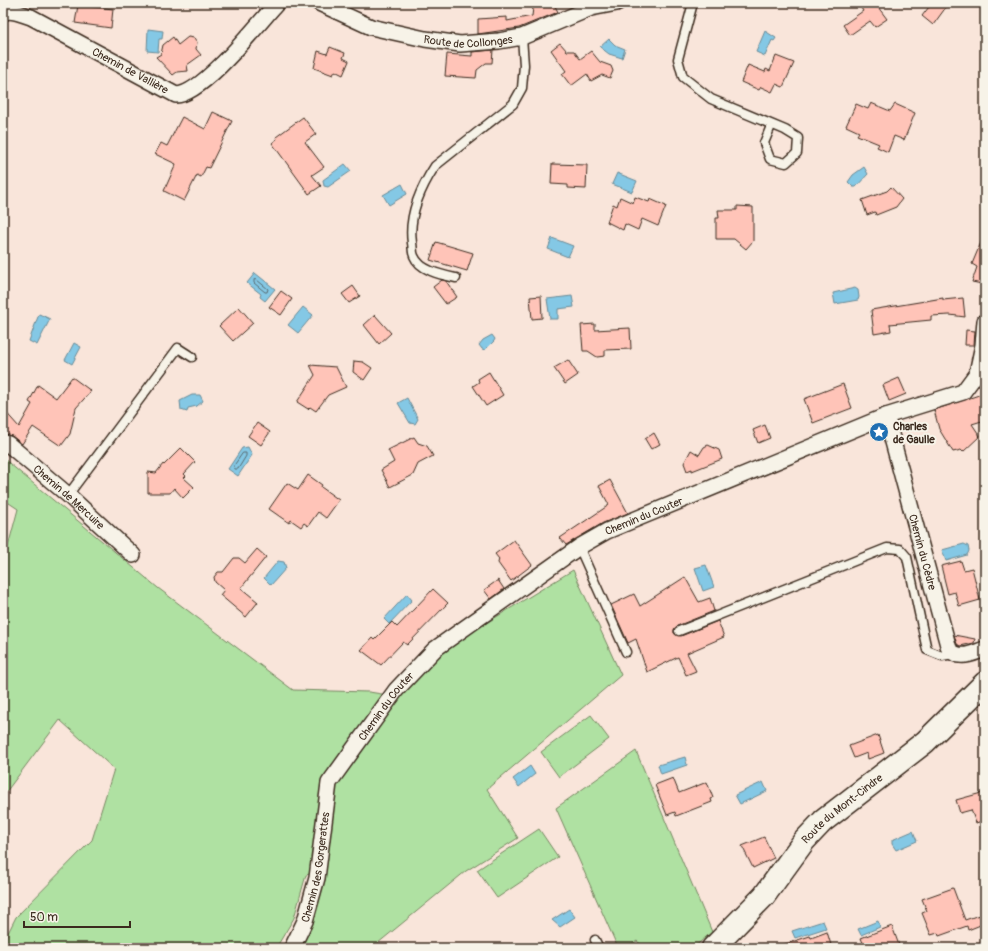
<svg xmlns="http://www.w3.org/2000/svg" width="988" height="951" font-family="Pangolin,sans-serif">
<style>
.green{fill:#afe1a2;stroke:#758660}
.water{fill:#84c8e5;stroke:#678995}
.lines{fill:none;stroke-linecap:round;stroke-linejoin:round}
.shore{stroke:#58696e;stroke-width:1}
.building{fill:#ffc4b8;stroke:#3b2a1e}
.lane-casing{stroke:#3b2a1e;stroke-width:11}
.street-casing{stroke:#3b2a1e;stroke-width:18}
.secondary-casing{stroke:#3b2a1e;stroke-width:25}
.lane{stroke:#f7f3e8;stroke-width:8}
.street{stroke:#f7f3e8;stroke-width:15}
.secondary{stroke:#f7f3e8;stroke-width:22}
.labels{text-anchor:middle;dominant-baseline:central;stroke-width:4;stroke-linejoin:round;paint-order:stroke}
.street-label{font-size:11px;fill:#3b2a1e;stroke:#f7f3e8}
.poi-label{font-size:11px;font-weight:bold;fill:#3b2a1e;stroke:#f7f3e8;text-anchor:start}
</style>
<rect width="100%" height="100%" fill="#f9e5da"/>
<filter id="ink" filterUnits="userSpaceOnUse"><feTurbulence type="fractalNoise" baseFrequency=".025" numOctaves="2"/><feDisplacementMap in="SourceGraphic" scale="8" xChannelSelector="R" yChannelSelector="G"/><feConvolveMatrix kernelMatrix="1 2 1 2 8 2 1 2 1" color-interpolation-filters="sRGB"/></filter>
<g filter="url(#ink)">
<path class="green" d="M3,458l155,130 135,102 76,2 32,5 5,-13 33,-32 134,-82 48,105 -134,114 31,49 -52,33 -94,77h-74l25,-77 -17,4 -12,43 -18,30h-273v-5l13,-26 76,-77 22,-71 -54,-49 -57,76v-231l15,-56 -15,-10z
M591,715l18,24 -50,38 -18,-25z
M636,751l76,181 -19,16h-48l-8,-7 -12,7h-7l-62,-140z
M539,829l19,28 -61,41 -20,-28z"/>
<path class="water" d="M148,29l15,2 -1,8h-3l-1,13 -11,-1z
M765,31l11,7 -2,3 -2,-1 -7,16 -9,-4z
M609,39l6,6 10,4 -3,9 -13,-4 -9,-7z
M345,164l6,7 -23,16 -4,-1 -1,-6z
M864,167l4,7 -12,13h-3l-5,-5 5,-7z
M617,173l20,8 -5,11 -20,-8z
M402,184l5,10 -18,11 -6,-10z
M552,238l21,8 -5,11 -20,-8z
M255,273l20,16 -10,12 -5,-4 1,-3 -14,-11z
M855,288l3,2 1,7 -1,3 -23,4 -2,-11z
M572,296l2,11 -16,2v10h-8l-3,-20z
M303,307l10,8 -15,18 -10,-8z
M39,314l11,5 -13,26 -8,-4z
M492,335l3,4 -1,2 -9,9 -3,-1 -3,-4 4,-5z
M74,343l7,4 -9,17 -7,-4z
M192,395h8l3,6 -6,5 -9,2 -1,4 -6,-2 -1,-9z
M407,398l11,21 -3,5 -5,-1 -12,-20z
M248,447l4,8 -14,21 -10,-7 14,-21z
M964,544l4,2 1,5 -2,4 -21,6 -4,-11z
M278,561l6,1 2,6 -15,17 -7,-7z
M706,565l8,22 -11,4 -8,-23z
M407,594l5,6 -23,24 -5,-5z
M685,757l2,8 -26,9 -3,-9z
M530,766l5,8 -16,13 -6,-8z
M763,782l4,9 -27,13 -5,-9z
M913,831l4,10 -21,9 -4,-6v-4z
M569,909l6,8 -15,10 -8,-7z
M823,921l3,7 -31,10 -3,-7z
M878,921l2,6 -19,8 -3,-6z"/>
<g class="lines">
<path class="shore" d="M257,280l11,9 -1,3h-2l-11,-9v-3z
M243,453h3v3l-8,13h-3l-1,-3z"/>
</g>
<path class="building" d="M858,3h17l12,16 -12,8 -5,-6 -20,14 -7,-10 20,-14z
M932,3h17l-16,22 -11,-9z
M548,4l1,3 5,-3 4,8 -39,16 -41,6v-15l29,-2v4l25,-5 1,-8z
M78,5l35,4 -2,19 -36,-5z
M173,37l5,8 10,-8 6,1 3,4 -1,7 5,6 -14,10 1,6 -11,1 -4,3 -17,-18 5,-3 2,-9z
M560,43l7,8h7l6,8 11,-8 9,11 11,4 2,5 -3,7 -8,-3 -11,6 -4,-7 -16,12 -9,-12 4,-3 -15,-21z
M330,47l15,6 -2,5 6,3 -6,14 -8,-4 -2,4 -19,-7 4,-17 9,3z
M493,50l-1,13h-6l-9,7 -1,8 -31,-2 2,-22 25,2v-4z
M776,56l18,7 -11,24 -7,-3 -4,8 -11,-5 -2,3 -18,-8 7,-17 17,7 1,-3 4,2z
M871,103l19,8 5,-7 20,9 -11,27 -10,-4 -6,16 -11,-5 2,-3 -22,-9 2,-3 -13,-6 10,-22 12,5z
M213,112l19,9 -23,47 -3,-1 -5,10 -4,-2 -13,26 -20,-10 12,-27 -21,-10 6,-11 6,3 15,-29 23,12z
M303,117l13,17 -11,8 19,25 -12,8 9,11 -12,8 -37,-51 5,-4 -1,-2z
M552,164l35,1 -1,24 -18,-1v-3l-17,-1z
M891,187l11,12 -6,8 -20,8 -1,-3 -8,3 -5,-15 25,-9z
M620,197l13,6 2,-6 14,5 1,-3 16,7 -8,20 -16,-7 -4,11 -13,-6 -2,6 -16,-8 6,-18 4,2z
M737,206l16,1v34l-7,8 -12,-10h-18v-21h3l-1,-8h19z
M985,233v44l-3,7 -10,-2 5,-15 -5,-3z
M436,242l37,11 -6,18 -37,-11z
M442,280l4,1 11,16 -11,7 -13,-17z
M353,286l7,10 -11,7 -7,-9z
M281,291l11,8 -11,16 -12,-8z
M541,296l1,22 -10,1 -2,-22z
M943,298v2l20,-2 2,19 -15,-2 -19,1v4l-41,4 1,7 -17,3 -3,-24z
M239,307l14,16 -20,18 -14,-15z
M375,315l16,18 -12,11 -15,-19z
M595,324v6l35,-2 1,21 -26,1v6l-8,1 -9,-6h-5l-2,-26z
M966,330l9,1 -1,14h-9z
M568,360l10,15 -13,9 -11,-16z
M354,361l9,1 9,6 -8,12 -11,-8z
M310,365l26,2 10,20 -18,8 -12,16 -6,-4 -2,2 -11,-7 18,-27z
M489,372l14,23 -17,11 -13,-20 6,-4 -1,-3z
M72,377l19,14 -15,17 -6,26 -9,12 -28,-19 -11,17 -10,-8 -9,-3v-24l16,18 13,-23 -3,-2 9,-17 18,13z
M899,378l7,16 -17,7 -6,-16z
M843,384l9,24 -39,15 -9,-24z
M985,393v27l-13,4 8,12 -17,16 -2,-2 -8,2 -14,-23 -5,-19z
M257,423l13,9 -9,13 -13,-9z
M765,425l5,13 -12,5 -5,-13z
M654,433l6,11 -9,5 -6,-10z
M414,437l4,6 9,3 6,10 -15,8 -5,11 -23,12 -9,-17 13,-8 -6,-12z
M708,445l11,5 3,9 -30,12v-2l-5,2 -3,-8 7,-13 8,5 5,-8z
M181,448l14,14 -11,12 2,2 -2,2 10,9 -11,11 -9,-10 -4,5h-22v-21l8,1 7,-9 1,1z
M308,475l14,10 -1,2 18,13 -13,18 -8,-6 -10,14 -4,-3 -3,4 -10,-7 -2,3 -20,-14 18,-26 11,7z
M610,480l18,33 -25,10 -37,22 -6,-7 49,-33 -10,-19z
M514,540l18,25 -21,16 -13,-18 1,-4 -4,-5z
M257,549l9,8 -25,31 17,14 -12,15 -26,-22 4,-5 -9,-8 -1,-5 4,-5h5l11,-14h5l6,5z
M961,561l3,9 8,-2 8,32 -21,6 -4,-14 -7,2 -7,-28z
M685,577l14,25 11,-4 4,13 -37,15 -3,4v3l7,3 37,-15 6,16 -37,16 9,18 -10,4 -8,-18 -31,15 -11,-33 -8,4 -17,-38 23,-11 6,12z
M498,580l6,9 -13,10 -7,-9z
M433,589l15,14 -41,42 -4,-3 -22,23 -20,-15 11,-12 2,2 18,-18 5,5z
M954,635l21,4 -1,4 -14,3 -3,-2z
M878,735l6,18 -16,6 -1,-6 -13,5 -5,-12z
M673,778l6,15 28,-11 6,16 -2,1 1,3 -36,14 -1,-4 -8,3 -12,-30z
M985,792v28l-9,3 -5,-13 -11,3 -4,-13z
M764,837l10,21 -21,10 -11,-22z
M953,888l12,32 14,-5 4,9 -15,6 -1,-4 -28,10 -1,-3 -7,2 -9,-22 5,-2 -5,-12z
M892,926l8,22h-35l-4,-10z
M827,932l5,16h-53v-2l31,-10 1,2z"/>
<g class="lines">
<g class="lane-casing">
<path id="lane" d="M693,3l-15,56 5,18 28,22 74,31 13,8 -1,15 -11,10 -16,-4 -6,-16 7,-17
M456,278c-14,-3 -36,-7 -42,-22 -2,-4 -1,-9 -2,-13 -4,-28 8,-54 23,-77l78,-62 9,-16 2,-23 -2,-28
M68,495l110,-147 14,9
M579,547l47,105
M679,631l208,-83 13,1 7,8 20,93 15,6 11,-2
M595,940l4,8"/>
</g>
<g class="street-casing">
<g id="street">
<path id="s1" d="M319,3l52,24 54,12 35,5 39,-3 23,-4 69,-29 26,-5"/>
<path id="s2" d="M3,13c8,-5 20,2 28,4l145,78c26,0 82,-71 101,-92"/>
<path id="s3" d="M886,416l63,233c11,12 23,4 36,0"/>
<path id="s4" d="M3,442l5,2 60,51 65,60"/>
<path id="s5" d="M292,948l13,-27 12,-43 12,-95 67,-93 39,-41 144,-102 28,-16 279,-115 77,-24 14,-19 6,-28 2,-24"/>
</g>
</g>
<g class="secondary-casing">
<g id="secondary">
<path id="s6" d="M713,948l51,-52 40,-55 19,-20 102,-79 60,-59"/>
</g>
</g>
<use href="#lane" class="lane"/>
<use href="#street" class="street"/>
<use href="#secondary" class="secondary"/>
</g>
</g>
<defs>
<g id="sight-disc" transform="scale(1)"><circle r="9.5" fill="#1f6fb2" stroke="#f7f3e8"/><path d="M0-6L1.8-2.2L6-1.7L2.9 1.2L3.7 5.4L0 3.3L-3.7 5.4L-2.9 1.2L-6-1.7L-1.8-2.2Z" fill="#fff"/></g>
</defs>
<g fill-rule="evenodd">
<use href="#sight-disc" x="879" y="432"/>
</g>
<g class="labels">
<g class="street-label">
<text stroke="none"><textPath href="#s1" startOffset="156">Route de Collonges</textPath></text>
<text stroke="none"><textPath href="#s2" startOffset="142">Chemin de Vallière</textPath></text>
<text stroke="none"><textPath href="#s4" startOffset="86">Chemin de Mercuire</textPath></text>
<text stroke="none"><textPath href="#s5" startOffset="590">Chemin du Couter</textPath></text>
<text stroke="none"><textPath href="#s3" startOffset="141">Chemin du Cèdre</textPath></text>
<text stroke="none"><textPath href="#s5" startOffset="266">Chemin du Couter</textPath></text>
<text stroke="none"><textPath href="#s6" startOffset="191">Route du Mont-Cindre</textPath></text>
<text stroke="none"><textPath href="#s5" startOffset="85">Chemin des Gorgerattes</textPath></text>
</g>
<g class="poi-label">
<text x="893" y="426">Charles<tspan x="893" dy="13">de Gaulle</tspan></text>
</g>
</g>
<rect width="988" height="951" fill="none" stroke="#f7f3e8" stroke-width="16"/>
<rect x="8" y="8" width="972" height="935" fill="none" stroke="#3b2a1e" stroke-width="1.5" filter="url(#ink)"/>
<path d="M24 921v6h106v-6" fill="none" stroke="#3b2a1e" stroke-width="2"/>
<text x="30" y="921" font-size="12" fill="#3b2a1e" stroke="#f7f3e8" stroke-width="3" paint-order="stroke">50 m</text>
</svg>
